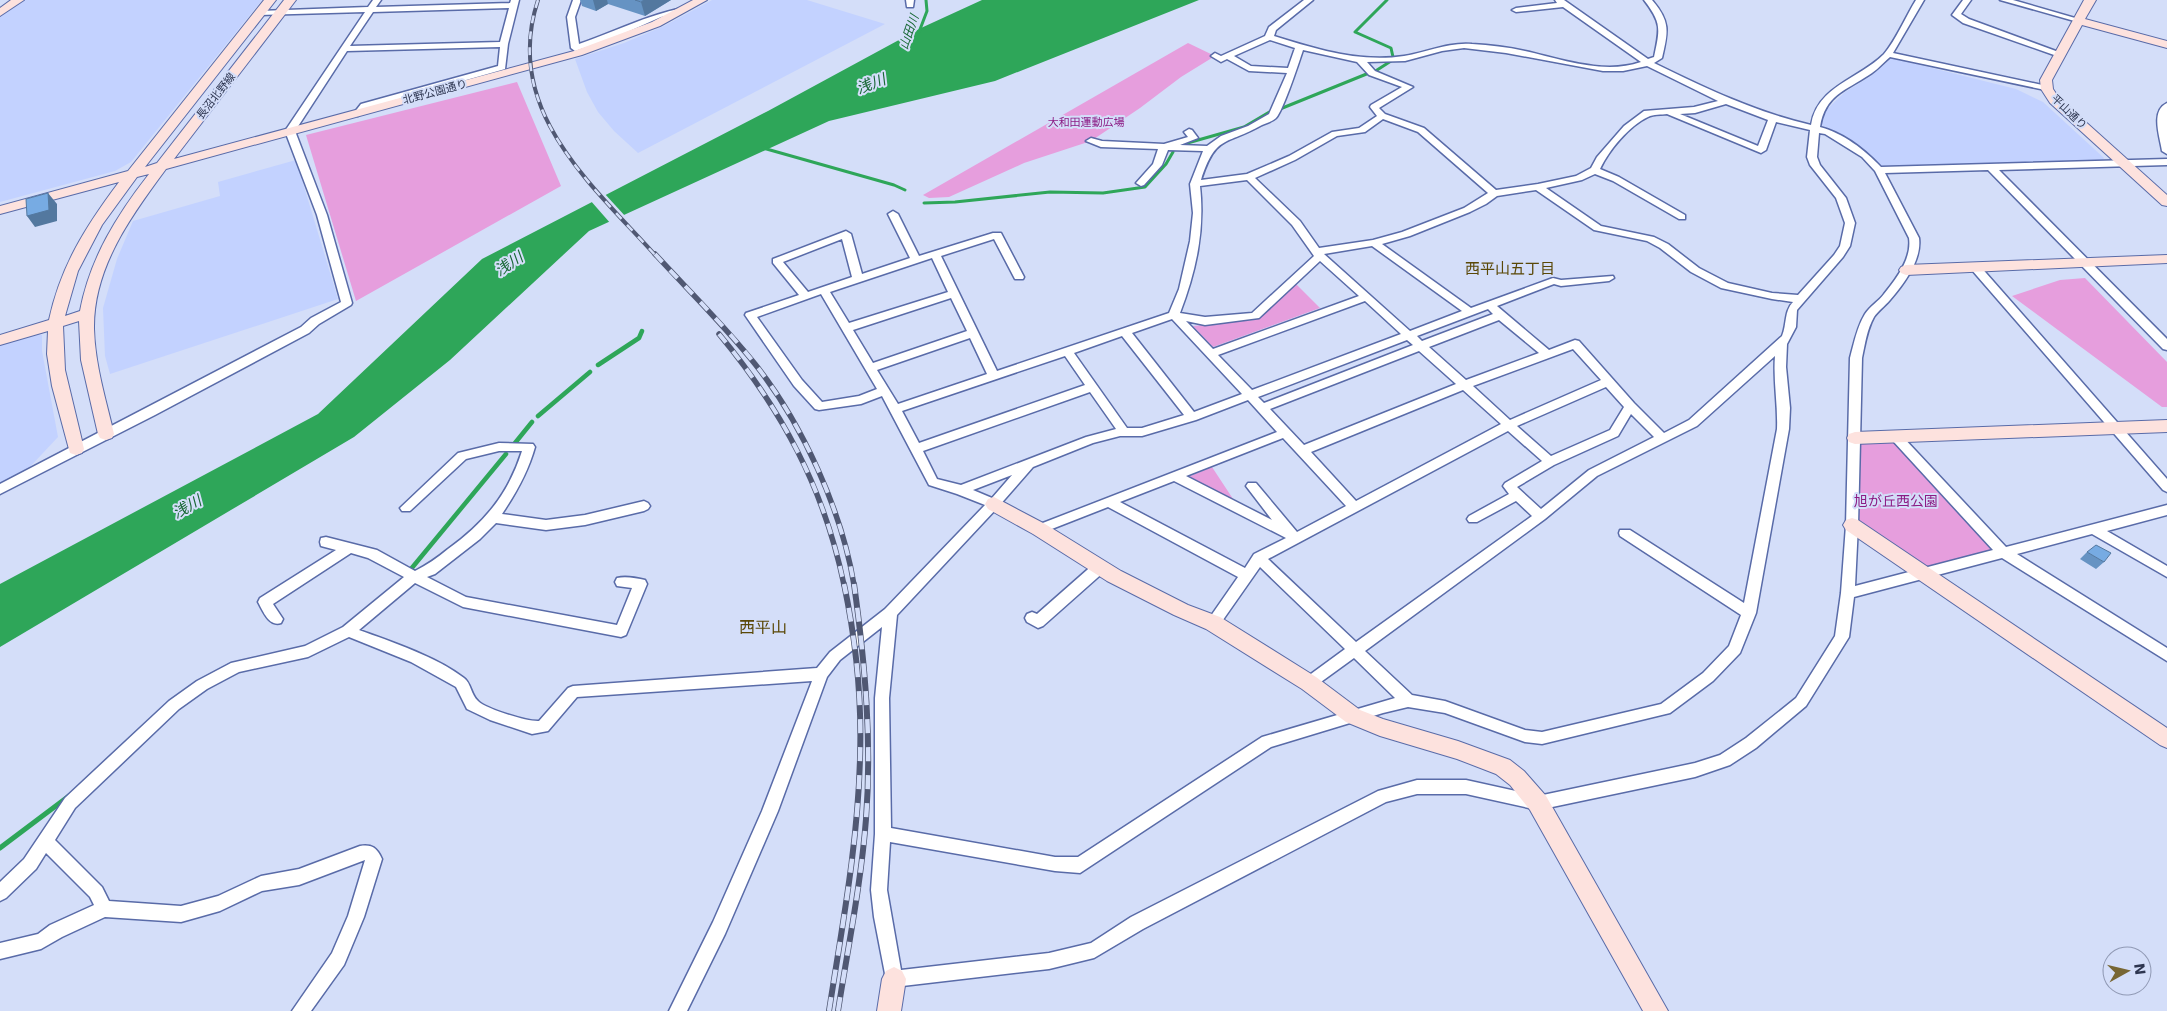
<svg xmlns="http://www.w3.org/2000/svg" width="2167" height="1011" font-family="'DejaVu Sans','Noto Sans JP',sans-serif">
<style>
.built{fill:#c3d2ff}
.green{fill:#e69edd}
.water{fill:#2ea659}
.pier{fill:#d4def9}
.lines{fill:none;stroke-linecap:round;stroke-linejoin:round}
.stream-far2{stroke:#2ea659;stroke-width:3}
.stream-far1{stroke:#2ea659;stroke-width:4.5}
.stream{stroke:#2ea659;stroke-width:5}
.street-casing{stroke:#596ba8;stroke-width:3}
.secondary-casing{stroke:#596ba8;stroke-width:2}
.street{fill:#fff;fill-rule:evenodd}
.secondary{fill:#fde2de;fill-rule:evenodd}
.rail-far2-casing{stroke:#505873;stroke-width:4}
.rail-far1-casing{stroke:#505873;stroke-width:5.5}
.rail-casing{stroke:#505873;stroke-width:6}
.rail-far2{stroke:#d4def9;stroke-width:2.5;stroke-dasharray:8;stroke-linecap:butt}
.rail-far1{stroke:#d4def9;stroke-width:4;stroke-dasharray:11;stroke-linecap:butt}
.rail{stroke:#d4def9;stroke-width:4.5;stroke-dasharray:14;stroke-linecap:butt}
.wall{fill:#6693c3}
.shaded-wall{fill:#53789f}
.building{fill:#77abe3;stroke:#53789f}
.labels{text-anchor:middle;dominant-baseline:central;stroke-width:4;stroke-linejoin:round;paint-order:stroke}
.far-street-label{font-size:11px;fill:#2d3550;stroke:#d4def9}
.far-park-label{font-size:11px;fill:#8c1c85;stroke:#d4def9}
.far-water-label{font-size:12px;font-style:italic;fill:#176734;stroke:#d4def9}
.park-label{font-size:14px;fill:#8c1c85;stroke:#d4def9}
.water-label{font-size:15px;font-style:italic;fill:#176734;stroke:#d4def9}
.neighbourhood-label{font-size:15px;fill:#5a4807;stroke:#d4def9}
.quarter-label{font-size:16px;fill:#5a4807;stroke:#d4def9}
</style>
<rect width="100%" height="100%" fill="#d4def9"/>
<path class="built" d="M23,0h239l-131,162 -16,9 -115,31v-185z
M712,0h95l78,24 -247,129 -24,-22 -16,-19 -11,-20 -12,-33 49,-16 40,-17z
M1892,58l124,31 27,13 61,56 -1,2 -218,7 -6,-3 -8,-9 -29,-19 -16,-7 -5,-5 1,-10 23,-22 26,-16z
M296,160l42,139 -228,75 -5,-18 -2,-48 14,-49 16,-38 87,-25 -2,-14z
M37,334l5,1v16l16,86 -31,33 -27,14v-139z"/>
<path class="green" d="M1188,43l27,13 -34,21 -41,31 -49,33 -67,22 -75,34 -20,1 -6,-3z
M517,82l44,104 -205,115 -50,-166z
M2085,278l82,84v45h-5l-150,-111 48,-16z
M1296,284l24,24 -107,39 -20,-21 61,-6z
M1855,438h42l106,114 -78,20 -73,-47z
M1212,467l25,38 -49,-28z"/>
<path class="water" d="M982,0h217l-204,81 -166,40 -240,110 -139,129 -96,77 -354,210v-63l318,-170 164,-155 286,-148 153,-83z"/>
<path class="pier" d="M604,193l22,24 -15,7 -21,-24z"/>
<g class="lines">
<path class="stream-far2" d="M1387,0l-32,32 36,16 2,9
M919,32l8,-21 -1,-11
M1374,72l17,-11
M1280,109l89,-36
M1177,146l67,-19 29,-17
M763,148l131,37 11,5
M924,203l31,-1 95,-10 53,1 42,-6 21,-23 7,-12"/>
<path class="stream-far1" d="M598,365l41,-27 3,-7
M538,416l52,-44
M515,443l17,-21
M411,569l95,-115"/>
<path class="stream" d="M0,848l69,-52"/>
<g class="street-casing">
<path id="street" d="M373,0h8l-5,7 134,-4 1,-3h8l-11,44 -3,25 -138,39 -9,8 -4,-3 7,-9 137,-38 2,-19 -153,4 -52,80 32,84 25,88 -1,2 -32,19 -10,9 -154,82 -155,79v-10l301,-157 10,-9 30,-16 -24,-87 -32,-84 80,-119 -106,3 -4,-2 4,-2 109,-4zM509,8l-9,34 -150,4 23,-34z
M573,0h8l-6,17 4,27c35,-12 68,-29 104,-36l4,2 -26,7 -45,20 -41,14 -4,-3 -4,-31z
M906,0h8l-1,7h-6z
M1304,0h9l-37,30 -2,6c42,13 86,27 130,20 24,-4 44,-14 68,-12 18,1 35,3 53,7 36,8 79,24 116,11l-78,-55 -47,5 -4,-2 4,-2 41,-5 -2,-3h9l84,59 6,-2c6,-28 8,-34 -10,-57h8c19,22 16,32 10,58l-8,5c51,25 101,49 157,62 6,-39 48,-46 73,-71 12,-14 22,-38 32,-54h8l-31,53 154,33 4,3 -1,2 -160,-34c-7,6 -14,14 -21,18 -24,16 -44,20 -49,52 23,6 45,23 61,40l286,-8v6l-168,5 168,169v11l-4,-1 -175,-179 -103,3 34,65c3,22 -15,46 -29,62 -5,6 -12,11 -16,17 -7,12 -9,27 -12,41l-4,167 -3,61 138,-36 -100,-109 -2,-3 6,-4 4,1 105,112 161,-42v10l-60,16 60,35v11l-75,-43 -75,20 150,94v13l-165,-103 -148,39 -5,40 -43,69 -50,42 -26,17 -35,12 -157,33 -72,-16h-49l-31,8 -243,127 -49,29 -45,11 -155,18 -6,-2 -2,-6 -12,-62 -3,-27 4,-56v-136l7,-71 -42,33 -13,17 -49,134 -53,123 -38,77h-18l44,-89 49,-111 50,-130 -235,16 -29,34 -16,3 -42,-14 -23,-11 -11,-22 -45,-25 -62,-25 -41,20 -69,15 -32,17 -28,20 -104,99 -20,32 47,47 7,14 72,5 37,-10 43,-20 38,-7 61,-23c12,-2 17,2 22,13l-18,58 -20,48 -33,46h-19l40,-58 16,-37 17,-56 -66,25 -37,6 -42,20 -39,11 -76,-5 -43,20 -21,12 -41,10v-16l38,-9 12,-9 44,-20 -4,-8 -44,-44 -10,16 -30,29 -6,3v-19l24,-23 41,-61 104,-97 28,-20 34,-18 74,-17 38,-19 61,-50 -36,-19 -17,-5 -78,51 10,15 -2,4c-12,4 -18,-12 -23,-21l2,-4 76,-48 -15,-4 -1,-4 1,-4 5,-1 51,13 38,21c12,-6 22,-13 33,-22 36,-26 60,-54 74,-98h-23l-33,8 -56,52h-8l-2,-3 58,-55 41,-10 34,1 2,3c-7,25 -19,46 -33,67l44,6 39,-5 59,-14 4,2 2,3 -2,3 -4,2 -59,14 -39,5 -50,-7 -16,16 -45,35 -8,3 39,20 151,28 15,-37 -15,-2 -2,-4 2,-4c8,-2 20,0 28,2l2,4 -21,51 -5,2 -158,-30 -48,-24 -56,47c33,12 78,27 105,48 7,5 7,17 14,23 8,8 50,21 61,20l29,-33 5,-2 244,-18 13,-16 55,-43 100,-104 -28,-11 -28,-9 -47,-89 -21,8 -42,6 -4,-1 -21,-23 -49,-71 1,-2 53,-18 -26,-32v-4l73,-28 5,3 11,40 48,-16 -22,-44 5,-3 5,3 21,42 74,-23h8l23,44 -1,2h-8l-21,-40 -53,17 56,115 172,-58 10,-24 11,-48 3,-28 -3,-29 13,-33 -35,-1 -6,15 -18,20 -3,1 -5,-3 17,-19 5,-15 -57,-2 -15,-6 5,-3 11,3 62,3 24,-7 -4,-5 5,-3 3,1 6,8 -18,7 27,1 14,-10 27,-10 21,-12 18,-41 -38,-2 -22,-12 -6,3 -10,-6 4,-3 6,3 44,-20 4,-9zM1270,40l25,8 -7,20 -37,-2 -17,-10zM1464,48l42,5 97,18h20l24,-5 71,35 -24,6 -50,4 -20,15 -27,31 -6,11 -15,8 -38,8 -42,6 -72,-62 -39,-14 -6,-6 34,-21 -38,-16 -8,-9 38,-1 37,-10zM1303,50l54,12 12,13 33,12 -31,18 -1,2 7,9 -18,12 -27,4 -43,24 -42,18 -46,6c15,-46 24,-34 61,-55 5,-2 11,-4 14,-7 7,-7 23,-56 27,-68zM1726,104l42,16 -10,26 -78,-32 15,-1zM1667,114l94,39 5,-3 10,-28 34,8 -3,27 3,8 26,33 9,25 -5,23 -6,9 -36,40 -26,-2 -44,-10 -29,-15 -31,-24 -14,-7 -53,-11 -55,-38 36,-8 13,-6 18,7 66,38h6v-4l-66,-38 -19,-8c9,-19 29,-43 48,-52 5,-3 14,-2 19,-3zM1383,119l35,13 70,61 -24,15 -62,24 -29,8 -54,8 -19,-27 -45,-43 40,-18 42,-24 28,-4zM1819,133l6,1 37,23 13,14 34,67c3,20 -12,40 -25,56 -5,7 -14,12 -19,20 -8,13 -11,29 -15,44l-4,167 -5,68 -6,43 -39,62 -50,40 -26,17 -25,8 -157,33 -72,-16h-49l-39,11 -247,126 -40,26 -42,10 -148,17 -14,-80 3,-48 165,29 25,2 191,-126 112,-34 25,-6 37,6 80,29 17,2 128,-31 43,-32 27,-28 16,-40 33,-184 1,-21 -4,-41 1,-23 9,-17 1,-17 46,-53 7,-11 5,-23 -9,-25 -26,-33 -3,-8zM1247,180l45,45 22,31 -62,57 -47,4 -25,-4c16,-42 25,-82 20,-127zM1536,190l58,40 53,11 13,7 31,24 30,16 51,11 21,3c-9,9 -6,22 -11,34l-93,84 -25,13 -30,-30 -55,-62 -4,-1 -26,10 -52,-44 57,-22 7,2 48,-5 5,-3 -1,-2 -52,4 -8,-2 -82,30 -89,-64 28,-8 60,-24 16,-8 11,-8zM842,239l10,38 -44,15 -25,-30zM1372,246l90,65 -52,20 -86,-77zM932,258l16,34 -99,31 -19,-31zM1320,261l39,35 -146,53 -27,-28 19,4 54,-7zM821,294l56,95 -18,7 -37,6 -20,-22 -45,-63zM951,298l16,33 -94,32 -20,-33zM1365,301l36,33 -149,56 -34,-35zM1488,309l5,5 -71,27 -5,-5zM1172,319l70,75 -48,18 -62,-79zM1499,320l40,33 -73,27 -37,-33zM1122,336l62,79 -42,13h-15l-53,-75zM970,338l17,36 -89,30 -21,-34zM1407,340l6,5 -149,58 -6,-6zM1573,349l28,31 -91,40 -37,-34zM1419,351l37,33 -152,61 -34,-36zM1065,356l20,29 -166,58 -17,-32zM1775,356c-2,24 3,49 2,73l-33,174 -114,-73h-10l-1,3 1,3 121,79 -12,31 -26,27 -42,31 -119,28 -17,-2 -80,-29 -33,-6 -47,-44 180,-132 52,-43 100,-50zM1606,387l18,20 -14,23 -59,26 -34,-30zM1463,390l38,34 -145,77 -45,-49zM1090,392l26,37 -30,8 -125,48 -24,-6 -14,-28zM1248,400l29,32 -242,94 -2,3 2,3 4,2 69,-27 130,70 -32,46 2,4 5,2 5,-2 42,-60 85,82 -41,30 -2,4 2,4 5,2 5,-2 40,-29 41,40 -133,39 -184,120h-23l-164,-29 -2,-130 8,-83 101,-108 35,-40 60,-24 27,-7h22l54,-16zM1631,414l23,23 -65,33 -48,39 -24,-22 37,-22 64,-29zM1508,431l34,30 -37,22 -2,3 6,8 -40,22 -2,3 2,3h8l39,-21 16,15 -176,126 -88,-83zM1283,438l63,68 -49,26 -41,-49h-8l-2,3 26,34 -86,-44zM1012,475l-20,23 -19,-8zM1174,481l112,57 -32,16 -9,14 -125,-66z
M1963,0h8l-10,14 8,5 95,35 -7,2 -94,-33 -11,-8z
M2000,0h13l69,20 -4,2z
M2167,103v51l-5,-3c-2,-14 -12,-40 5,-48z
M1975,264l4,1 188,214v13l-4,-2 -192,-221v-4z
M1100,562l5,1 2,4 -2,4 -62,55 -5,2 -11,-6 -2,-4 2,-4 5,-2 5,2 58,-51z"/>
</g>
<g class="secondary-casing">
<path id="secondary" d="M11,0h13l-24,16v-8z
M264,0h12l-131,167 12,-4 127,-163h12l-122,159 400,-108 78,-29 41,-22h14l-47,26 -78,29 -416,114c-35,47 -73,99 -72,160 1,36 12,71 20,105l-2,4 -6,2 -6,-2 -2,-4 -17,-74 -2,-39 -16,5 2,44 19,79 -2,4 -6,2 -6,-2 -18,-67 -5,-32 1,-23 -48,14v-10l49,-15c12,-55 37,-94 70,-138l-119,32v-8l128,-35zM149,174c-32,41 -59,84 -69,137l-15,5 13,-45 24,-46 35,-48z
M2084,0h12l-11,19 82,22v7l-85,-23 -30,55 1,9 6,9 108,97v11l-5,-1 -112,-102 -9,-14 -1,-9z
M2167,255v8l-261,12 -5,-2 -2,-3 2,-3 5,-2z
M2167,420v12l-312,12 -6,-2 -2,-4 2,-4 6,-2z
M994,497l51,27 76,47 67,34 32,12 96,60 44,33 23,9 75,22 52,19 14,11 22,25 122,215h-25l-113,-201 -20,-25 -14,-11 -39,-15 -77,-23 -34,-14 -44,-33 -96,-60 -32,-14 -67,-34 -74,-47 -45,-25 -3,-5 3,-5z
M1852,518l6,2 309,208v20l-7,-3 -314,-215 -3,-5 3,-5z
M894,967l8,4 4,8 -5,32h-24l5,-32 4,-8z"/>
</g>
<use href="#street" class="street"/>
<use href="#secondary" class="secondary"/>
<g class="rail-far2-casing">
<path id="rail-far2" d="M538,0c-36,109 52,183 118,256"/>
</g>
<g class="rail-far1-casing">
<path id="rail-far1" d="M655,254c33,36 70,72 100,110 47,59 87,147 99,221
M719,334c63,76 105,154 125,251"/>
</g>
<g class="rail-casing">
<path id="rail" d="M829,1011c13,-84 29,-168 31,-253 2,-58 -4,-117 -16,-174
M838,1011c10,-64 23,-127 28,-192 6,-79 -1,-156 -12,-235"/>
</g>
<use href="#rail-far2" class="rail-far2"/>
<use href="#rail-far1" class="rail-far1"/>
<use href="#rail" class="rail"/>
</g>
<path class="wall" d="M580,0h91l-26,16 -37,-12 -12,7 -14,-5z
M2087,552l17,10 -8,7 -16,-10z"/>
<path class="shaded-wall" d="M593,0h14l1,4 -12,7z
M644,0h27l-26,16 -4,-14z
M48,193l9,11v17l-22,6 -8,-11z"/>
<path class="building" d="M635,0h9l-3,2z
M48,193l1,17 -22,6 -1,-17z
M2096,545l15,8 -7,9 -17,-10z"/>
<g class="labels">
<g class="far-street-label">
<text transform="translate(435 92) rotate(-15)">北野公園通り</text>
<text transform="translate(216 96) rotate(-52)">長沼北野線</text>
<text transform="translate(2069 112) rotate(44)">平山通り</text>
</g>
<g class="far-park-label">
<text x="1086" y="122">大和田運動広場</text>
</g>
<g class="far-water-label">
<text transform="translate(909 32) rotate(-71)">山田川</text>
</g>
<g class="park-label">
<text x="1896" y="501">旭が丘西公園</text>
</g>
<g class="water-label">
<text transform="translate(871 84) rotate(-21)">浅川</text>
<text transform="translate(509 264) rotate(-34)">浅川</text>
<text transform="translate(187 507) rotate(-29)">浅川</text>
</g>
<g class="neighbourhood-label">
<text x="1510" y="269">西平山五丁目</text>
</g>
<g class="quarter-label">
<text x="763" y="627">西平山</text>
</g>
</g>
<g transform="translate(2127 971) rotate(82)"><circle r="24" fill="#d4def9" stroke="#919ab5"/>
<path d="M0-4L9 19L0 12L-9 19Z" fill="#776634"/>
<text y="-8" font-size="14" font-weight="bold" text-anchor="middle" fill="#2d3550">N</text>
</g>
</svg>
